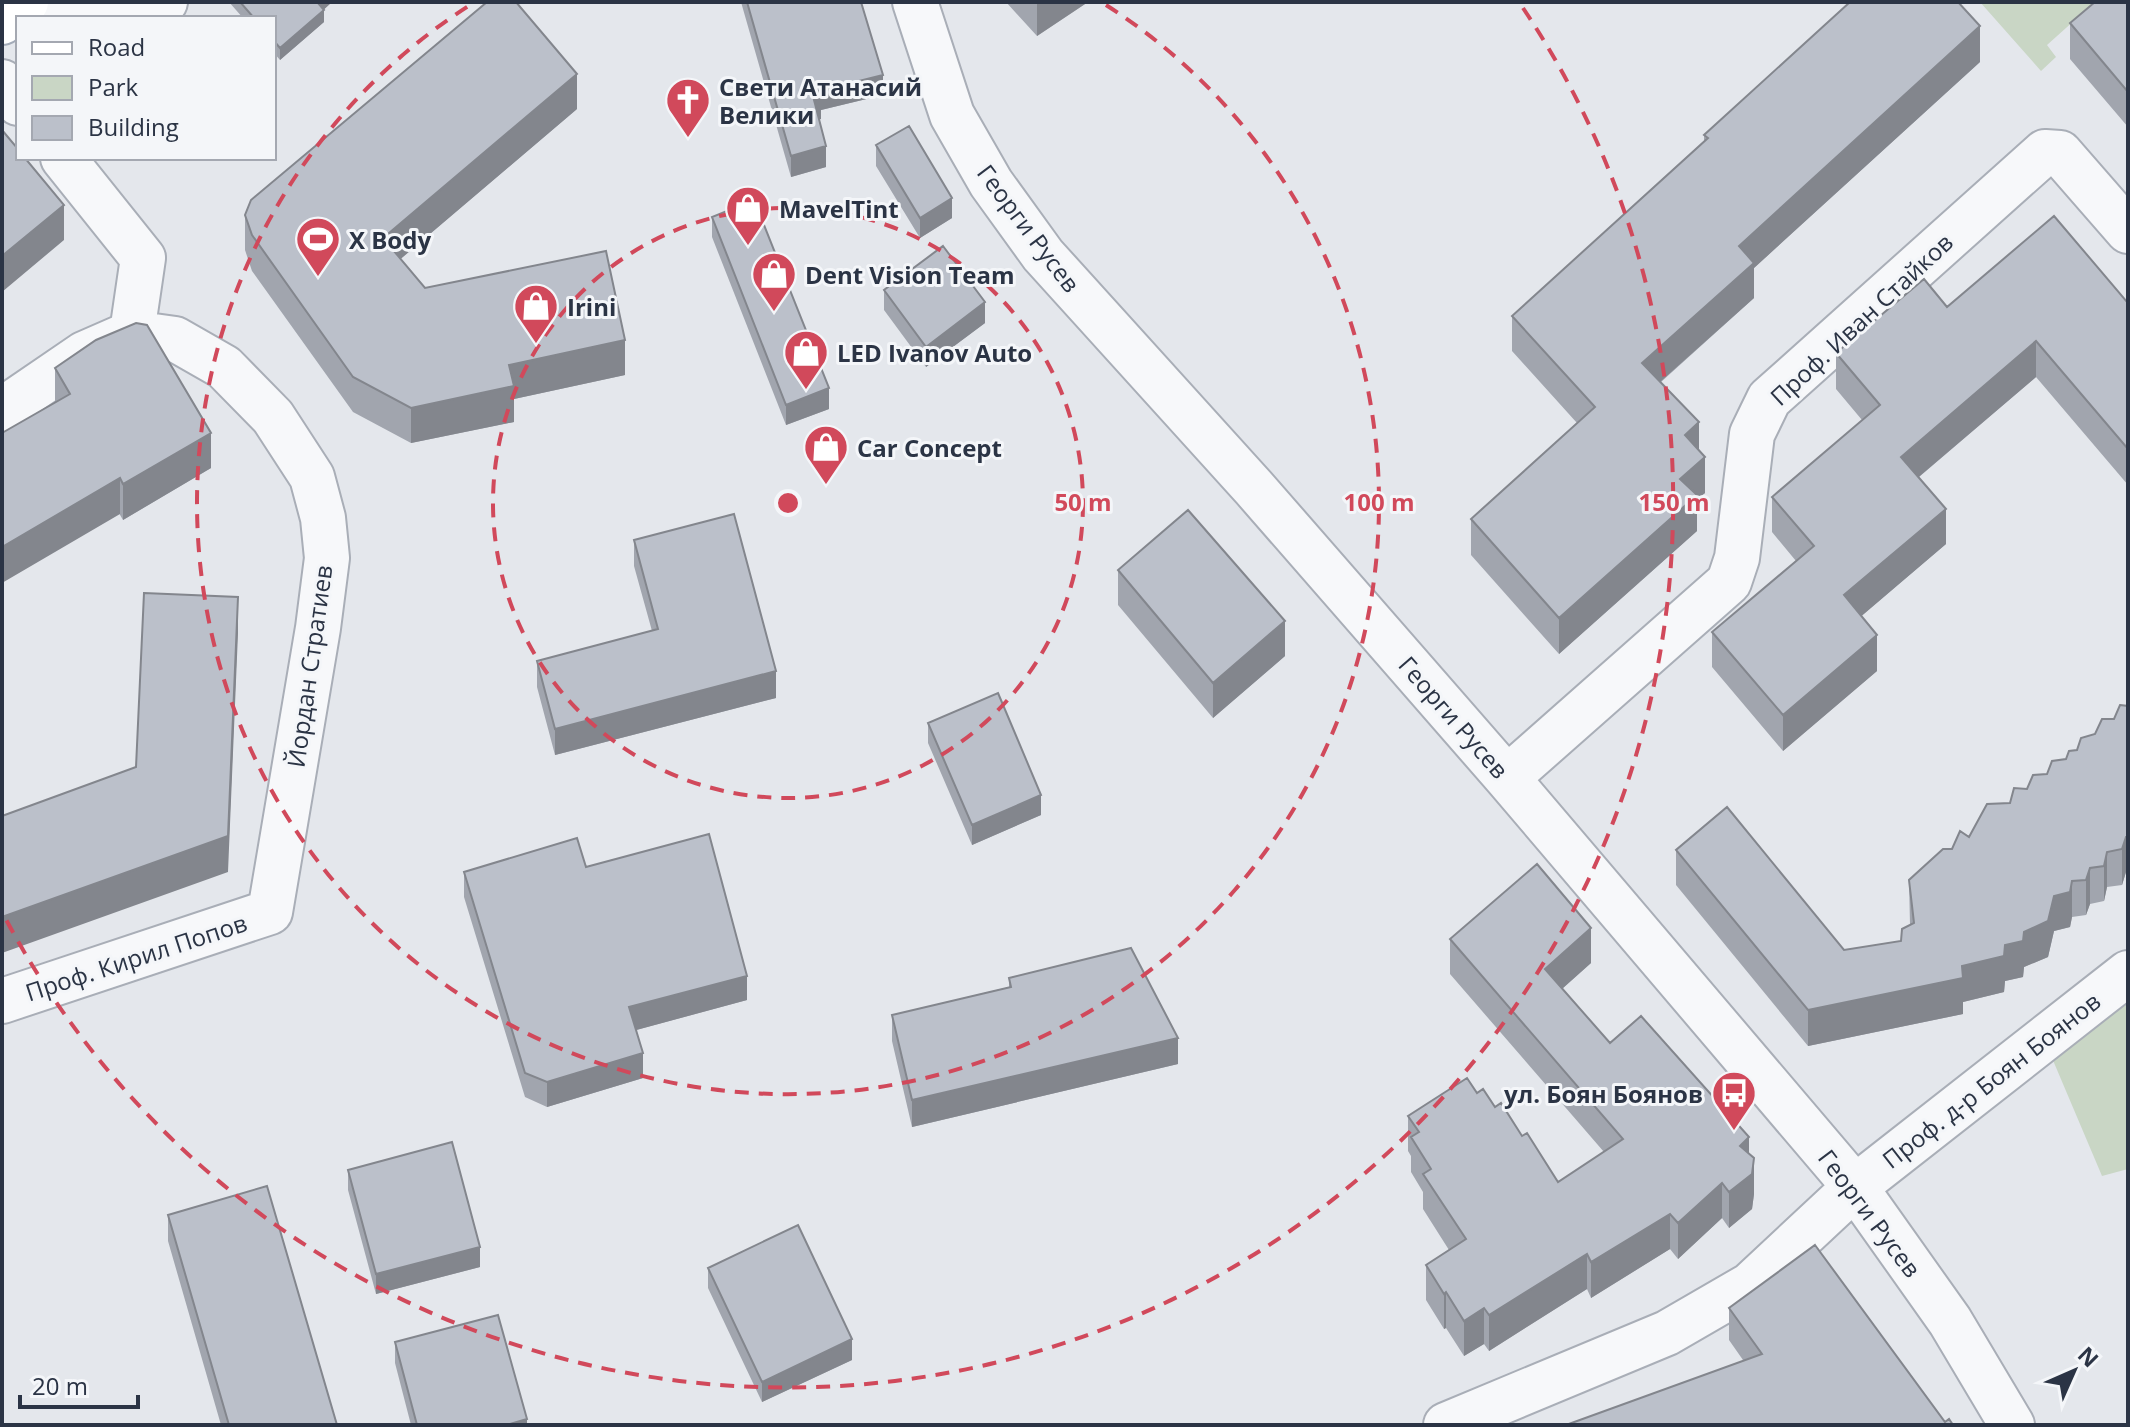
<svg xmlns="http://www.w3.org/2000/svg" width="2130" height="1427" font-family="'Open Sans',sans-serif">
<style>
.green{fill:#c9d6c5}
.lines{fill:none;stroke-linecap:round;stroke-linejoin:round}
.minor-casing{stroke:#a9aeb7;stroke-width:48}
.major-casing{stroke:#a3abb8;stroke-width:48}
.minor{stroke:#f7f8fa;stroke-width:44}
.major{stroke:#fff;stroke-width:44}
.wall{fill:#a1a5ae}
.shaded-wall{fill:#83868d}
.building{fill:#bbc0ca;stroke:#83868d;stroke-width:2}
.ring{fill:none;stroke:#d1495b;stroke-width:4;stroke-dasharray:14 10}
.labels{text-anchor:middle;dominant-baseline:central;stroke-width:6;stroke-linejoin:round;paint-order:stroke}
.poi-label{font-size:24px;font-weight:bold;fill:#2b3445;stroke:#f4f6f9;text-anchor:start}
.street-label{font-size:24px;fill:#2b3445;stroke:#f4f6f9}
.centre{fill:#d1495b;stroke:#f4f6f9;stroke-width:4}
.ring-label{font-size:24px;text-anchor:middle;font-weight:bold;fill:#d1495b;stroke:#f4f6f9;stroke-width:6;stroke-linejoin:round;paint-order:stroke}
</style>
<rect width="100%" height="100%" fill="#e4e7ec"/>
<path class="green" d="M1980,2h115l-48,43 9,12 -15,14z
M2128,998v171l-26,7 -50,-118z"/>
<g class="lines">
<g class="minor-casing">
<path id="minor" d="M915,2l37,113 39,68 52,72 211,233 253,290 348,409 95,134 62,104
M17,10l134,3 14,-11
M2,82l16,21
M63,158l80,100 -11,75
M2,410l82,-56 48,-21 43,6 49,28 49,50 39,60 11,41 4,40 -9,70 -48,284 -268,89
M1507,778l222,-196 8,-24 15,-124 17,-35 276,-247 15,1 68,78
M1446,1425l221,-92 83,-48 105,-98 273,-214"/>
</g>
<g class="major-casing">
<path id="major" d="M2,22l24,-20"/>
</g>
<use href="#minor" class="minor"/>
<use href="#major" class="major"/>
</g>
<path class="wall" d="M229,2h103l-9,8 1,12 -44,38 -6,-7v-35h-31z
M741,2h120l22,93 -62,15v9h-2l7,48 -35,10z
M1006,2h82l-51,34z
M2128,2v125l-58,-68v-36z
M1980,62l-226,206v30l-93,84 38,69 6,42 -8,6v32l-138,123 -88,-99v-36l106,-96 -65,-72v-35l192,-175v-6z
M577,109l-177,150 25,29 200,87 -111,24v23l-103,21 -58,-31 -101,-141 -7,-21v-35z
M876,145l76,73 -32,20 -44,-72z
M712,217l117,192 -43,16 -74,-188z
M884,290l101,33 -59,44 -42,-57z
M2128,303v182l-92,-108 -117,100 27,67 -85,72 16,55 -94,80 -71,-84v-35l84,-71 -24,-29v-35l90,-77 -26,-31v-36l111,-46z
M55,368l156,100 -88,52 -68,-118z
M634,540l142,158 -221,57 -18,-68v-26l115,-30 -18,-65z
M1118,570l167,86 -72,62 -95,-113z
M2128,706v166h-2l-4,13 -15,2 -3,14 -14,3 -4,11 -14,2 -2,10 -16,4 -6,26 -24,10 -1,10 -18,4 -1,11 -41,10v12l-155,32 -132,-161v-35l168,100 57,-9 9,-16 -1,-45 60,-43 58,-48 39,-30z
M928,723l113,92 -69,30 -44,-102z
M586,867l161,133 -111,30 7,48 -96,29 -22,-10 -61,-200v-25z
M1450,939l141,24 -29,26 48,54 139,111 5,40 -2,15 -23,19 -7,-10 -44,41 -8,-10 -79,49 -4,-9 -98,62 -5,-7 -20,12 -18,-28 -2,1 -18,-29v-35l23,-15 -26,-41v-17l-12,-20v-16l-3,-5v-35l69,-23 18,14 27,29 36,46 46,-30 -154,-178z
M1009,978l169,86 -266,63 -20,-86v-26l117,-28z
M348,1170l132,97 -104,27 -28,-104z
M168,1215l169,210h-116l-53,-184z
M708,1268l144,92 -90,42 -54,-114z
M1729,1308l216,114 -202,-62 -14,-20z
M395,1342l132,83h-116l-16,-62z"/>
<path class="shaded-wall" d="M319,2h13l-14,13v-12z
M1037,2h51l-51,34z
M324,10v12l-44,38v-12z
M1980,26v36l-226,206v30l-112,100v-35l97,-117z
M577,74v35l-194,165v-36z
M883,75v20l-62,15v9l-7,2v-21l5,-9z
M826,146v21l-35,10v-21z
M952,198v20l-32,20v-20z
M64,205v35l-62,52v-36z
M985,302v21l-59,44v-20z
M625,340v35l-111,24v23l-103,21v-35l98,-43z
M2036,341v36l-135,115v-35z
M829,388v21l-43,16v-20z
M1699,422v36l-14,-23z
M211,433v35l-88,52v-36z
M1705,457v36l-8,6v32l-138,123v-36l121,-139z
M120,478v36l-118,69v-36z
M1946,509v35l-102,87v-36z
M238,597v36l-10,239 -226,81v-36l226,-81z
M1285,621v35l-72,62v-35z
M1877,635v36l-94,80v-36z
M776,671v27l-221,57v-26z
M1041,795v20l-69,30v-20z
M2126,837v35l-4,13v-36z
M2107,852v35l-3,14v-35z
M2090,868v36l-4,11v-35z
M2072,881v36l-2,10 -16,4 -6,26 -24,10 -1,10 -18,4 -1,11 -41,10v12l-155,32v-36l154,-44 43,-21 19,-13 30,-36z
M1591,928v35l-46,41v-35z
M747,976v24l-118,32v-25z
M1178,1038v26l-266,63v-27z
M643,1053v25l-96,29v-25z
M1749,1137v36l-9,-27z
M1754,1158v36l-2,15 -23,19v-36z
M1722,1183v35l-44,41v-36z
M1670,1214v35l-79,49v-36z
M480,1247v20l-104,27v-20z
M1587,1254v35l-98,62v-36z
M1446,1292v36l-2,1v-35z
M1484,1308v36l-20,12v-35z
M852,1339v21l-90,42v-20z
M527,1419v6h-21z"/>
<path class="building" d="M240,2h79l-1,1 6,7 -44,38 -6,-7v-23h-20z
M487,2h29l61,72 -194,164 42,50 181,-37 19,89 -116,25 5,21 -103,22 -58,-31 -101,-142 -7,-20 6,-15z
M747,2h114l22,73 -64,16 2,7 -7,2 12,46 -35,10z
M1850,2h108l22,24 -241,220 15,17 -112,100 57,59 -14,13 20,22 -25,22 17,16 -138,123 -88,-99 124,-112 -83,-91 196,-178 -4,-3z
M2095,2h33v90l-58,-69z
M909,126l43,72 -32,20 -44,-73z
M2,130l16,19v9h7l39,47 -62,51z
M754,200l75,188 -43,17 -74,-188z
M2054,216l74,87v146l-92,-108 -135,116 45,52 -102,86 33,40 -94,80 -71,-83 102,-86 -42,-49 108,-92 -44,-52 88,-74 23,28z
M943,246l42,56 -59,45 -42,-57z
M136,323l11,2 64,108 -88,51 -3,-6 -118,69v-114l68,-39 -15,-26 41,-28z
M1188,510l97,111 -72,62 -95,-113z
M734,514l42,157 -221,58 -18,-68 121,-32 -24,-89z
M144,593l94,4 -10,239 -226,81v-101l134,-49z
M998,693l43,102 -69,30 -44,-102z
M2120,705l8,1v131h-2l-4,12 -15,3 -3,14 -14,2 -4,12 -14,1 -2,11 -16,4 -6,25 -24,11 -1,9 -18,4 -1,11 -42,10 1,12 -155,32 -132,-160 51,-43 117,143 57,-9 1,-12 12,-6 -5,-43 34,-31h9l8,-18 9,6 18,-33 23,-1 4,-15 13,1 6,-14 14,-1 5,-13 14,-2 3,-8 8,-1 4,-12 14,-4 7,-15h12z
M709,834l38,142 -118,31 14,46 -96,29 -22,-9 -61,-201 113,-34 9,29z
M1537,864l54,64 -46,41 65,74 31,-27 108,121 -9,9 14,12 -2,16 -23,18 -7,-9 -44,40 -8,-9 -79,48 -4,-8 -98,61 -5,-7 -20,13 -18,-29 -2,2 -18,-29 40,-26 -43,-65 8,-5 -20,-32 8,-5 -11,-16 59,-38 10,15 6,-4 12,18 6,-4 21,33 5,-3 31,49 65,-43 -173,-200z
M1131,948l47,90 -266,62 -20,-85 119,-28 -2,-9z
M452,1142l28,105 -104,27 -28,-104z
M267,1186l70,239h-108l-61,-210z
M798,1225l54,114 -90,43 -54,-114z
M1815,1245l130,177 4,-3 4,6h-387l196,-71 -33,-46z
M498,1315l29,104 -21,6h-89l-22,-83z"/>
<g class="ring">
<circle cx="788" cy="503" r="295"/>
<path d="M1106 5A591 591 0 1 1 470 5"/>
<path d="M1523 8A886 886 0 1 1 2 912"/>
</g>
<defs>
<g id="church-pin" transform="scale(2.3)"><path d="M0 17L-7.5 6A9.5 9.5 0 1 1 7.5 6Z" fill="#d1495b" stroke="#f4f6f9"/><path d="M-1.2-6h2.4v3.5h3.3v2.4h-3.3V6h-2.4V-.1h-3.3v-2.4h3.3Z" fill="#fff"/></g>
<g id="shop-pin" transform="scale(2.3)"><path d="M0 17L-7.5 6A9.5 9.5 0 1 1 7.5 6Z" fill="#d1495b" stroke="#f4f6f9"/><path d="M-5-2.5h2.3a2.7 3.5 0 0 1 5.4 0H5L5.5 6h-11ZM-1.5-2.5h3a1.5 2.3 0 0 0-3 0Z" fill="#fff"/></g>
<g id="stadium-pin" transform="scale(2.3)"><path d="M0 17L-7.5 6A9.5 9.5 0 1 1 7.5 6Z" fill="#d1495b" stroke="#f4f6f9"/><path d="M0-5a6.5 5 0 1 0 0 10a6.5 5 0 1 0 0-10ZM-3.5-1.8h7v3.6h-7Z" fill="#fff"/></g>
<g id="bus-pin" transform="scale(2.3)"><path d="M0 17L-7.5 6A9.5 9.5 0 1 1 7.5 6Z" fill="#d1495b" stroke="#f4f6f9"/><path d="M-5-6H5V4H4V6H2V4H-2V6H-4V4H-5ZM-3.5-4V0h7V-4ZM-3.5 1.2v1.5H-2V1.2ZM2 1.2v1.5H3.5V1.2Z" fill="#fff"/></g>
</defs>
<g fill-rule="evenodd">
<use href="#church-pin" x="688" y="100"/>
<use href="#shop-pin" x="748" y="208"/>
<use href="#stadium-pin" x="318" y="239"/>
<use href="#shop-pin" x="774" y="274"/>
<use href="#shop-pin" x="536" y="306"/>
<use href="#shop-pin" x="806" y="352"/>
<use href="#shop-pin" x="826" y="447"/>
<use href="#bus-pin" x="1734" y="1093"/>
</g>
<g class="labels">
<g class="poi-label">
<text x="719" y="86">Свети Атанасий<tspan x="719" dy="28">Велики</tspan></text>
<text x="779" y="208">MavelTint</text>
<text x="349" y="239">X Body</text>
<text x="805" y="274">Dent Vision Team</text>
<text x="567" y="306">Irini</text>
<text x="837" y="352">LED Ivanov Auto</text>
<text x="857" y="447">Car Concept</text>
<text x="1703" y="1093" text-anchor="end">ул. Боян Боянов</text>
</g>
<g class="street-label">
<text transform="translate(1029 228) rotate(53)">Георги Русев</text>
<text transform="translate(1861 319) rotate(-43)">Проф. Иван Стайков</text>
<text transform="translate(309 666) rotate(-82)">Йордан Стратиев</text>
<text transform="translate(1454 717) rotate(49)">Георги Русев</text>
<text transform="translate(136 957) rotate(-18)">Проф. Кирил Попов</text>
<text transform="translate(1991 1080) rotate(-38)">Проф. д-р Боян Боянов</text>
<text transform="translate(1870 1213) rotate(53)">Георги Русев</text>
</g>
</g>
<circle cx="788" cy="503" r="12" class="centre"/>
<g class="ring-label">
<text x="1083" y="511">50 m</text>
<text x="1379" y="511">100 m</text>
<text x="1674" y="511">150 m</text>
</g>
<rect width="2130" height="1427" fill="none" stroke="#2b3445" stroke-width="8"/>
<rect x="16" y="16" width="260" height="144" fill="#f4f6f9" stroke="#a4a8b1" stroke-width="2"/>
<rect x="32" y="42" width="40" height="12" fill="#ffffff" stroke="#a4a8b1" stroke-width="2"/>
<text x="88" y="56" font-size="24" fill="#2b3445">Road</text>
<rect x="32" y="76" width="40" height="24" fill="#c9d6c5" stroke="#a4a8b1" stroke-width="2"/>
<text x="88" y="96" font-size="24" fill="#2b3445">Park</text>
<rect x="32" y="116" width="40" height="24" fill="#bbc0ca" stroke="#a4a8b1" stroke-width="2"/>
<text x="88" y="136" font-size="24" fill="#2b3445">Building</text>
<g transform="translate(2074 1371) rotate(45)" stroke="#f4f6f9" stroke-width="6" paint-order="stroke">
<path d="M0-6L14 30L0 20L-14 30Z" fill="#2b3445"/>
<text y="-12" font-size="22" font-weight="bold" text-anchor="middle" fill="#2b3445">N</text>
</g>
<path d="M20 1395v12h118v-12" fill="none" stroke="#2b3445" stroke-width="4"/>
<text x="32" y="1395" font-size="24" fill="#2b3445" stroke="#f4f6f9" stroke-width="6" paint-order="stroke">20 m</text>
</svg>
